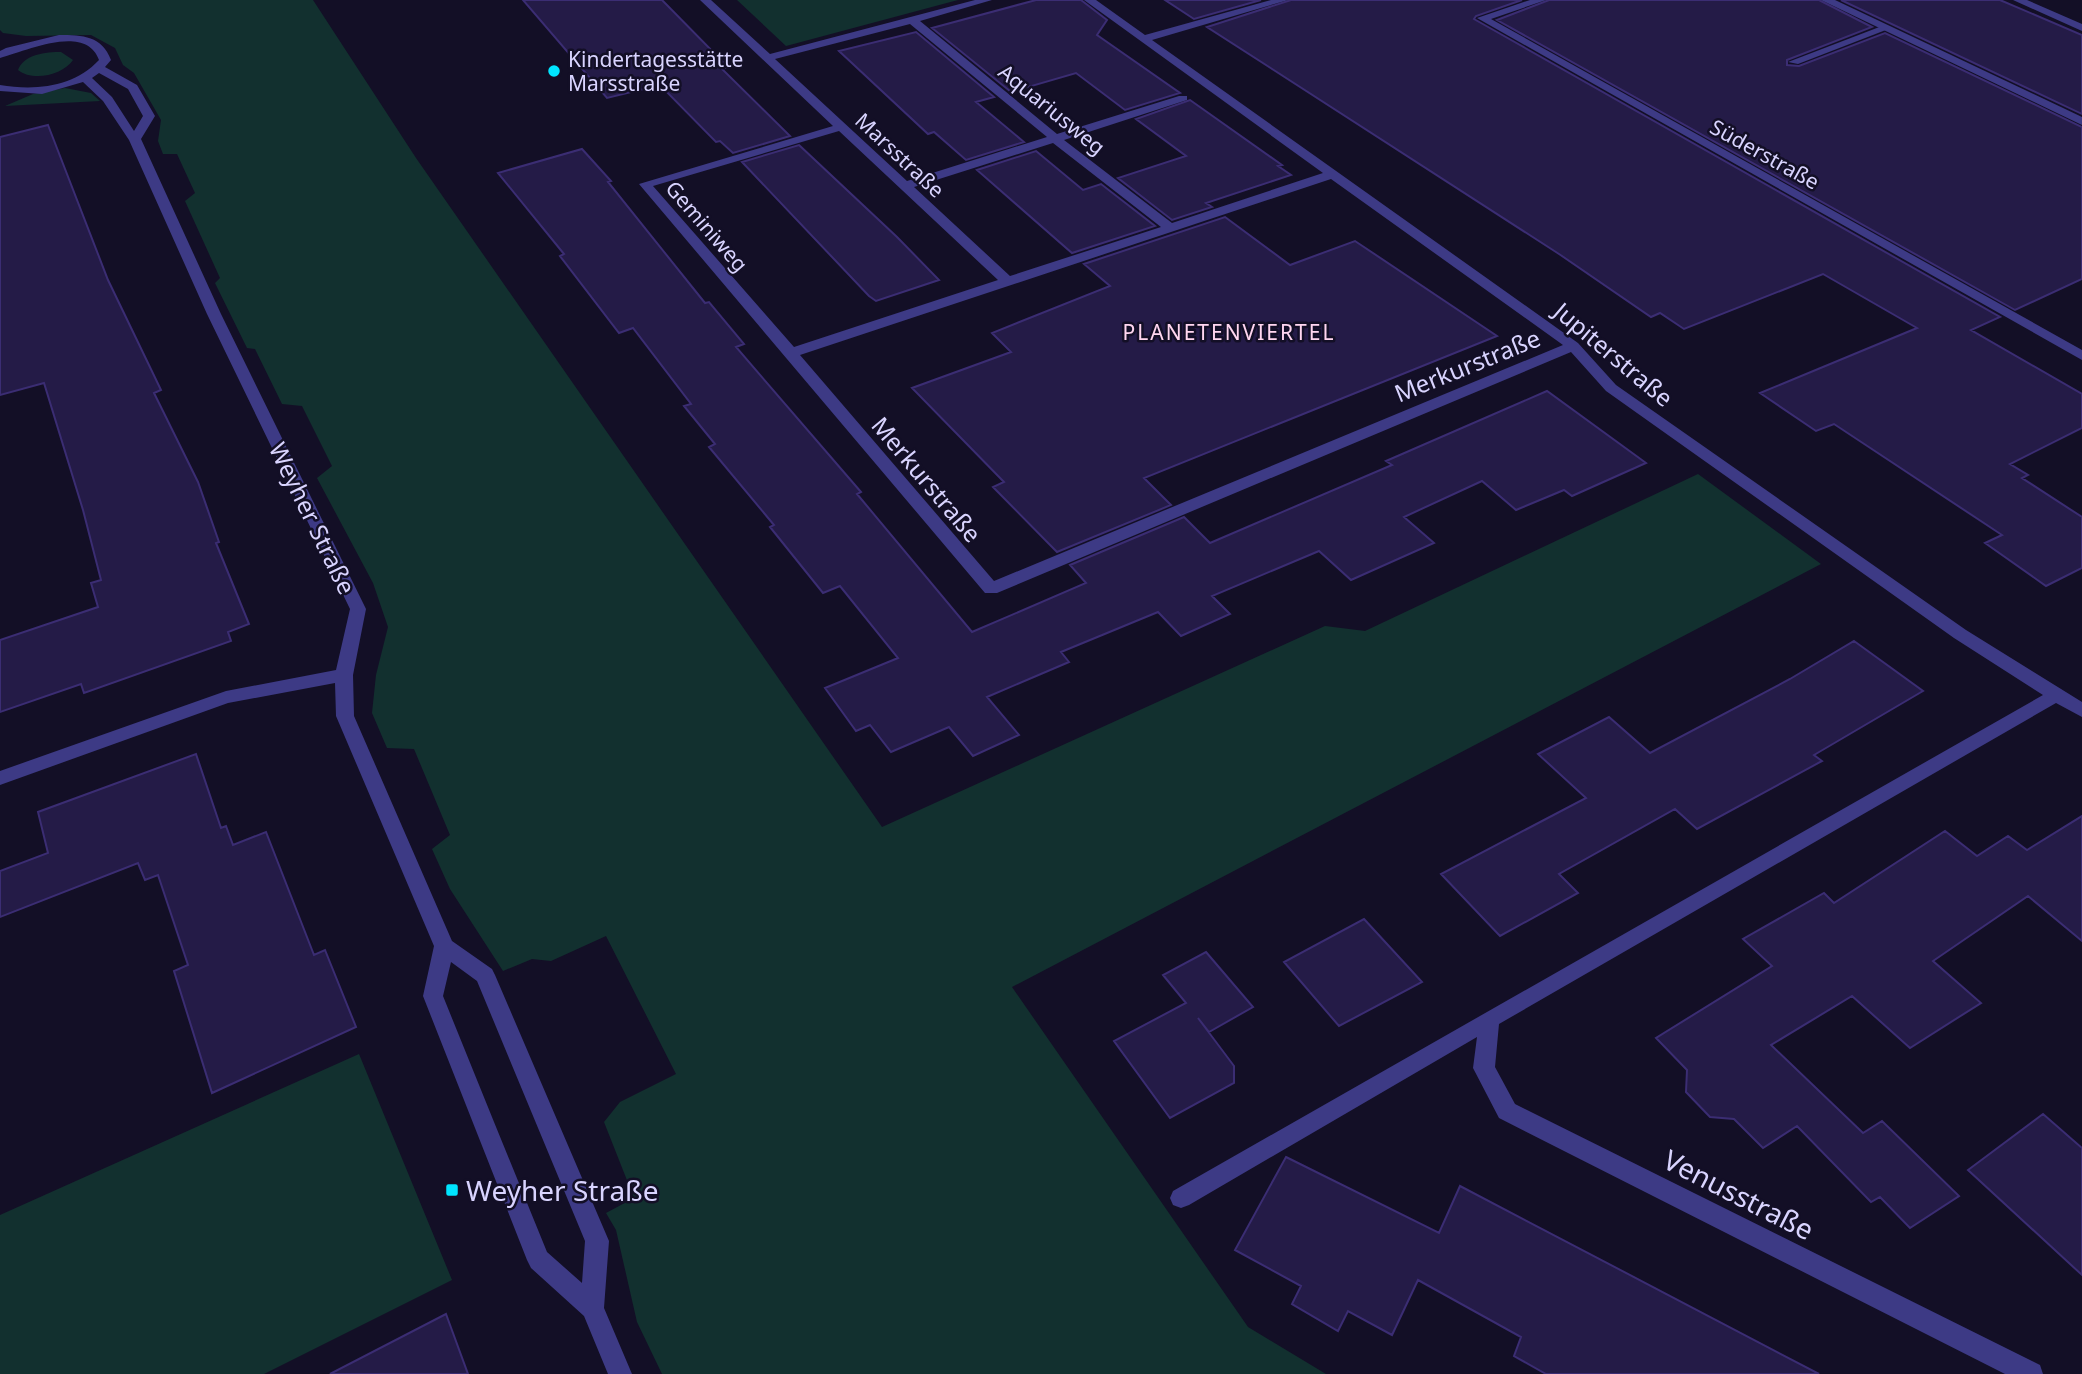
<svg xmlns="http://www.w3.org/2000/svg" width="2082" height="1374" font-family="'Noto Sans',sans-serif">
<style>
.green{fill:#12302f}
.building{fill:#241b47;stroke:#3b2d73;stroke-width:2}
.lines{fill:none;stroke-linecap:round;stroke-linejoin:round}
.service{fill:#3d3a85;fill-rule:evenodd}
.minor{fill:#3d3a85;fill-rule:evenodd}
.poi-dot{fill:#00e5ff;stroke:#130f26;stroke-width:2.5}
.labels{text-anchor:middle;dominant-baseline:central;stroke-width:5;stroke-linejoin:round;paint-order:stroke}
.far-poi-label{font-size:21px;fill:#d9d4ff;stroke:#130f26;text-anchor:start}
.far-street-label{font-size:21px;fill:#d9d4ff;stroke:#130f26}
.far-neighbourhood-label{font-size:21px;letter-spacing:2px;fill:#ffd6f0;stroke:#130f26}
.street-label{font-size:24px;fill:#d9d4ff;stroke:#130f26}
.near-poi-label{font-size:28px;fill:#d9d4ff;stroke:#130f26;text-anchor:start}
.near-street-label{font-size:28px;fill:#d9d4ff;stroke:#130f26}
</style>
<rect width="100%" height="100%" fill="#130f26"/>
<path class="green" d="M0,0h313l103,158 466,669 443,-201 40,5 333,-157 123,90 -809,423 236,340 78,47h-664l-25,-52 -21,-92 -10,-17 28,-15 -30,-76 16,-20 56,-28 -70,-138 -55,25 -19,-2 -29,12 -53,-82 -18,-40 18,-14 -36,-86 -27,-1 -15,-35 4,-38 12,-48 -15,-44 -56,-105 15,-12 -30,-60 -20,-2 -27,-55 -8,-1 -32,-65 5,-5 -35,-77 10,-8 -18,-39h-14l-5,-13 3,-21 -27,-47 -11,-8 -8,-17 -24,-13 -65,1 -23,-3 -3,-3z
M737,0h221l-172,46z
M61,52l12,8c-10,15 -40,22 -55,10 6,-16 28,-18 43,-18z
M65,88l26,5 9,8 -95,5 28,-12z
M359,1054l93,226 -188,94h-264v-159z"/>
<path class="building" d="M523,0h139l66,67 -6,2 68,67 -57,17 -13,-12 -4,1 -56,-57 -53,13z
M1036,0h45l26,20 -10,15 83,58 -55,17 -49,-37 -65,19 -79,-64z
M1165,0h96l-67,19z
M1291,0h231l-46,16 -2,3 526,298 -29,13 111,64v34l-72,36 18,11 -6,3 60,39v51l-36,18 -61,-43 17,-8 -168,-111 -18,7 -56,-38 157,-65 -94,-54 -139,55 -24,-16 -9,4 -92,-63 -352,-227z
M1549,0h270l53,27 -85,33v5l12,1 86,-33 197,94v152l-67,31 -518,-290z
M1841,0h159l82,35v79z
M916,32l78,65 -18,5 48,40 -58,18 -32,-28 -6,2 -89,-83z
M1190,100l92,65 -4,1 13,9 -85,28 6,4 -40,13 -54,-42 68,-22 -50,-37z
M48,125l60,155 53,110 -7,3 44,89 21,60 -3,1 33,81 -21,8 3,9 -147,52 -3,-9 -81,28v-72l98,-33 -7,-24 10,-3 -18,-70 -39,-127 -44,12v-258z
M799,145l98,92 42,43 -63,21 -7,-5 -127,-134z
M582,149l29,32 -3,1 97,121 4,-1 35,42 -8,3 125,145 -4,2 115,138 114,-49 -16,-18 114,-48 26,26 182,-78 -6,-4 161,-70 99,72 -74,33 -8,-6 -48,20 -34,-29 -78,36 30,26 -83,37 -32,-29 -107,45 18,18 -49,22 -23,-24 -97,40 8,10 -82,35 32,38 -46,21 -24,-29 -58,25 -21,-27 -14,6 -31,-43 73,-30 -58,-72 -17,7 -53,-66 4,-2 -65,-78 6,-3 -31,-38 7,-2 -58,-76 -14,5 -59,-77 4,-2 -66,-81z
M1036,151l47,39 18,-6 54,42 -83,27 -95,-83z
M1225,217l65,48 65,-24 142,95 -353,142 27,27 -114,47 -64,-65 11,-5 -92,-94 99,-36 -19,-19 118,-47 -26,-22z
M1854,641l69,50 -109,64 8,6 -125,68 -22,-20 -116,65 19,19 -78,43 -59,-62 145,-76 -48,-44 71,-37 41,36 140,-74z
M196,754l25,74 5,-2 7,19 33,-13 48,123 11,-5 31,77 -144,66 -38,-122 14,-6 -30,-90 -13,5 -7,-17 -138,54v-46l48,-18 -10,-41z
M2082,816v125l-54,-45 -95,65 48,42 -71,45 -58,-52 -81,49 92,88 19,-12 77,75 -49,32 -30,-31 -9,5 -74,-76 -34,22 -29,-29 -24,-2 -24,-25 1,-22 -31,-32 116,-72 -29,-27 81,-46 10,10 111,-72 32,25 31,-20 19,14z
M1364,919l58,63 -83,44 -55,-64z
M1206,952l47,55 -44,25 -11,-14 36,48v17l-64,35 -56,-77 72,-38 -23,-28z
M2043,1114l39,34v127l-114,-105z
M1286,1157l153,76 21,-47 359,188h-273l-32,-18 7,-19 -103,-57 -26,55 -44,-24 -10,20 -46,-27 9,-18 -66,-36z
M446,1314l22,60h-138z"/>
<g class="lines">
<path class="service" d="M1882,26l9,2 -93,36 -10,-2z"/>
<path class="minor" d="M700,0h11l59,54 205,-54h17l-72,21 137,113 122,-38h8v4l-123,40 108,83 151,-50 -239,-173h12l49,35 126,-35h17l-136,40 426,303 38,42 350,245 116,72v15l-26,-14 -557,321 -4,43 20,37 525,261 3,9h-38l-506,-256 -26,-50 4,-31 -288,168 -8,3 -8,-3 -3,-7 3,-7 870,-496 -89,-57 -348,-247 -35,-39 -574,241h-12l-346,-409 194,-58zM910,24l137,113 -140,44 -132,-122zM839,131l159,149 -204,67 -141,-161zM1053,143l108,84 -151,49 -96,-89zM1331,179l232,166 -569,236 -194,-226z
M1530,0h16l-55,19 591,331v10l-605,-342z
M1821,0h14l247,117v8z
M2013,0h14l55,24v7z
M59,35c24,0 43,1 52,25l-6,7 32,18 18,31 -14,23 80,175 145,295 -13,66 1,41 98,225 40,28 3,6 114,266 -5,67 28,66h-24l-24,-58 -53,-48 -4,-8 -104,-264 11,-50 -98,-230 -1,-33 -107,20 -228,82v-14l226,-80 110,-21 14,-61 -143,-295 -78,-174 -26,-39 -20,-19 -41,12 -42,-3v-6c36,6 74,2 99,-25 -13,-37 -73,-9 -99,-2v-7l6,-3zM99,73l29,16 15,27 -9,15 -22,-34 -20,-19zM451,962l26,19 108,260 -3,42 -35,-31 -53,-130 -51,-126z"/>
</g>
<g class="poi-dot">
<circle cx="554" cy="71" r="7"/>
<rect x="445" y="1183" width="14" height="14" rx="3.5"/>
</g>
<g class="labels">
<g class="far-poi-label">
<text x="568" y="59">Kindertagesstätte<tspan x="568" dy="24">Marsstraße</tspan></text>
</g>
<g class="far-street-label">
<text transform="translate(1052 109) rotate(39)">Aquariusweg</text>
<text transform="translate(1765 154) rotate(29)">Süderstraße</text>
<text transform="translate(900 155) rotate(43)">Marsstraße</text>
<text transform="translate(707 226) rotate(49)">Geminiweg</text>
</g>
<g class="far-neighbourhood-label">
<text x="1229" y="332">PLANETENVIERTEL</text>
</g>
<g class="street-label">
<text transform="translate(1614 354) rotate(40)">Jupiterstraße</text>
<text transform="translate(1467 365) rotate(-22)">Merkurstraße</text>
<text transform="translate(927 479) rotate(50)">Merkurstraße</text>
<text transform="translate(313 518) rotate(64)">Weyher Straße</text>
</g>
<g class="near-poi-label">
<text x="466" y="1190">Weyher Straße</text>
</g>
<g class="near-street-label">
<text transform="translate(1739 1194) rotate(27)">Venusstraße</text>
</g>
</g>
</svg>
